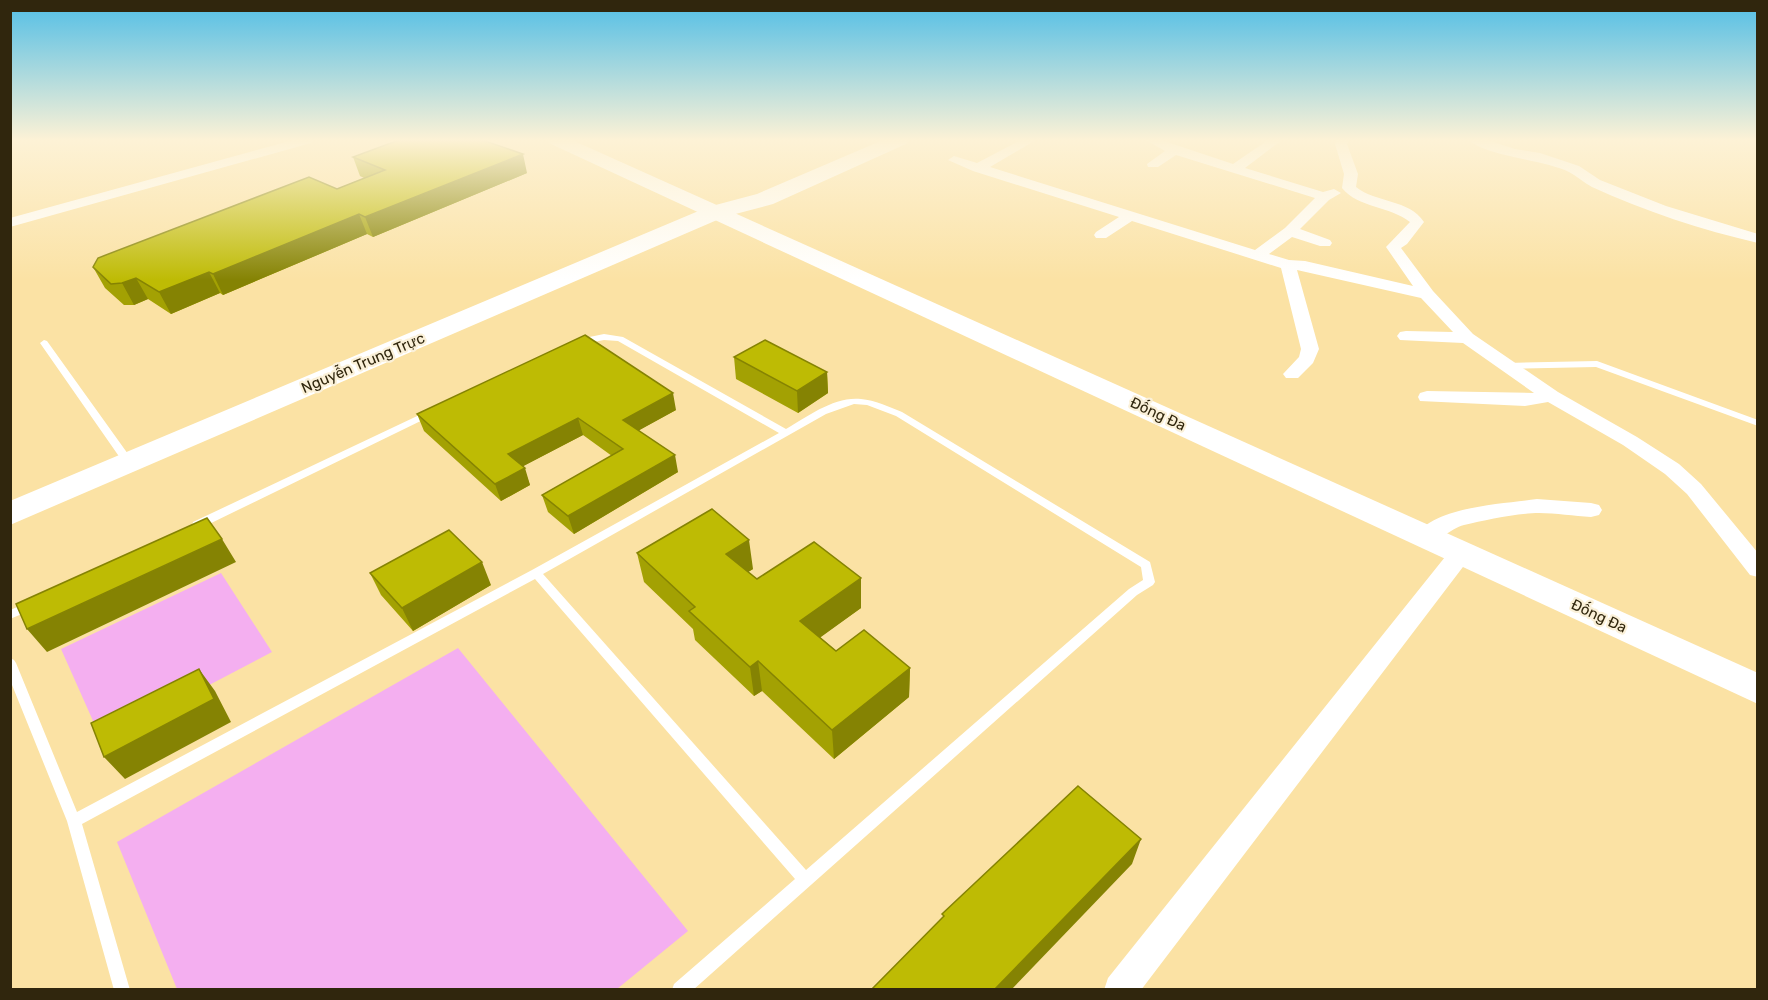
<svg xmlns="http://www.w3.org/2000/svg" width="1768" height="1000" font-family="Rubik,sans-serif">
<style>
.green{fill:#f4aff0}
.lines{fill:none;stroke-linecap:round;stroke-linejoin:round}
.lane{fill:#fff;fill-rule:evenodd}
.street{fill:#fff;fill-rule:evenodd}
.secondary{fill:#fff;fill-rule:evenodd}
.primary{fill:#fff;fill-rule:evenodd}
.wall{fill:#a3a103}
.shaded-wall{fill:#858303}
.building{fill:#bebb04;stroke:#858303;stroke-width:1.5}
.labels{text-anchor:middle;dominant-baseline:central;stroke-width:4.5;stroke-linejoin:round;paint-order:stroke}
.street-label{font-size:15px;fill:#30260d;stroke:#fbf1d9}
</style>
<rect width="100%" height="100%" fill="#fbe2a4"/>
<path class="green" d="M221,573l51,79 -170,89 -41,-92z
M458,648l230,283 -71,58h-440l-60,-147z"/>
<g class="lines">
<path class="lane" d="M604,334l19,3 163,92c22,-13 49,-33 75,-30 14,1 28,8 41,13l248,150 5,20 -2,3 -16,10 -444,395h-21l2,-6 121,-105 -260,-300 -453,245 48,166h-16l-47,-169 -57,-141v-22l4,2 2,3 61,149 455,-242 247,-137 -161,-92 -14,-1 -26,5 -4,-3 1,-2zM854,404l13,1 29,11 245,151 2,13 -14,9 -323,281 -263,-296 283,-160z
M44,340l3,1 86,120 1,2 -1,2h-8l-85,-122z
M1597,361l161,59v6l-162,-59 -89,2 -4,-3 4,-3z
M432,409l5,3 -2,2 -234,114 -4,1 -5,-4 1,-3z
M32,601l4,1 2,3 -2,3 -26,11v-9z"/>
<path class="street" d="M293,140h20l-2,3 -301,84v-9z
M1021,140h15l-46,27 265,83 30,-22 30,-30 -139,-43 -18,12h-10l-1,-3 18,-13 -19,-11h15l72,24 35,-24h14l-37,28 78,24 11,-3 7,4 -12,7 -29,29 30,11 2,3 -2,3h-10l-28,-9 -23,17 20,6 16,1 108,25 -27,-39 24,-25c-20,-16 -52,-14 -68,-34l2,-14 -9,-30 2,-4h12l-2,4 11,30 -2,13c20,16 53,12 68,35l-17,22 -6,4 32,43 40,43 85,58 79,45 42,27 22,20 57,69v24l-8,-2 -63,-81 -22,-20 -42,-29 -75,-43 -23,4 -105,-5 -2,-4 2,-4 7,-2 107,2 -71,-50 -63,-3 -3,-4 3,-4 6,-1 47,1 -32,-34 -124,-28 22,79 -6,14 -15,15h-12l-3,-4 16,-17 2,-8 -20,-81 -149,-47 -26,17h-10l-2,-3 2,-3 23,-15 -146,-46 -25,-11 6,-4 23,7z
M1469,140h18l28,9 25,4 39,13 21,14 66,26 92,28v9c-56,-13 -114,-32 -166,-56 -8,-4 -15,-11 -23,-15 -24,-12 -84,-16 -100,-32z
M1537,499l54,4 8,2 3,5 -3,5 -8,2c-17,-1 -35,-4 -52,-4 -21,0 -54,7 -75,12 -16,4 -28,22 -46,17l-3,-5c18,-31 89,-33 122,-38z
M1461,545l8,2 3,6 -3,6 -328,431h-37l4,-12 345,-431z"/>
<path class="secondary" d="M548,140h24l1186,533v31l-1207,-560z"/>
<path class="primary" d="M883,140h26l-3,4 -133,60 -49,13 -714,308v-24l698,-294 49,-13z"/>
</g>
<path class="wall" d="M353,157l174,16 -154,64 -6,-3 -144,61 -3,-2 -49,21 -23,-15 -14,6h-10l-19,-17 -12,-21 244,-78 27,-11 -4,-2z
M734,357l93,15 1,21 -30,20 -62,-34z
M676,410l-37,20 39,42 -104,62 -26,-22 -6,-17 70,-39 -29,-21 -60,31 7,19 -29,16 -77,-70 -7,-17z
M637,553l116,16 -5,3 9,7 104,29 -41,29 16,14 74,17 -1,29 -75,62 -72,-68 -8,5 -59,-56 -2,-11 -49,-47z
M370,573l121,12 -78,46 -32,-36z"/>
<path class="shaded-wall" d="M523,154l4,19 -154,64 -8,-20z
M359,214l8,20 -144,61 -10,-21z
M209,272l11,21 -49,21 -12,-22z
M136,278l12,21 -14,6 -12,-22z
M827,372l1,21 -30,20 -1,-22z
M673,393l3,17 -49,27 -4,-17z
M578,418l5,17 -69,36 -6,-17z
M675,455l3,17 -104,62 -6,-18z
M525,468l5,17 -29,16 -6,-17z
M222,539l14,23 -189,90 -20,-23z
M749,540l4,29 -22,14 -5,-29z
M482,562l9,23 -78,46 -11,-23z
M861,578v30l-58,42 -3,-29z
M758,661l4,30 -8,5 -4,-29z
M910,668l-1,29 -75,62 -2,-29z
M199,669l16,22 16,31 -106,57 -21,-22z
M1141,839l-9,25 -121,126h-17z"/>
<path class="building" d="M399,140h83l41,14 -158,63 -6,-3 -146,60 -4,-2 -50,20 -23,-14 -14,5 -11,1 -18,-17 5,-9 211,-81 28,12 48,-19 -32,-13z
M585,335l88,58 -50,27 52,35 -107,61 -26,-21 81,-46 -45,-31 -70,36 17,14 -30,16 -78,-70z
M765,340l62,32 -30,19 -63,-34z
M712,509l37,31 -23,14 31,25 57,-37 47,36 -61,43 36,30 28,-21 46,38 -78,62 -74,-69 -8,6 -61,-56 6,-4 -58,-54z
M207,518l15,21 -195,90 -11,-25z
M449,530l33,32 -80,46 -32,-35z
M199,669l15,30 -110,58 -13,-34z
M1078,786l63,53 -147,151h-123l73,-74 -2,-2z"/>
<linearGradient id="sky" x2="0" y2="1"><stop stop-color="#51bee6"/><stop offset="0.5" stop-color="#fdf2d6"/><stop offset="1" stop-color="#fdf2d6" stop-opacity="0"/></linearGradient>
<rect width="1768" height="280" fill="url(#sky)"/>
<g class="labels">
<g class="street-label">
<text transform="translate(363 363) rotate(-23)">Nguyễn Trung Trực</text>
<text transform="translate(1158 414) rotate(25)">Đống Đa</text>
<text transform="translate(1599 616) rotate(25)">Đống Đa</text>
</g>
</g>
<rect width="1768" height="1000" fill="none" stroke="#30260d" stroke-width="24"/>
</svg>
